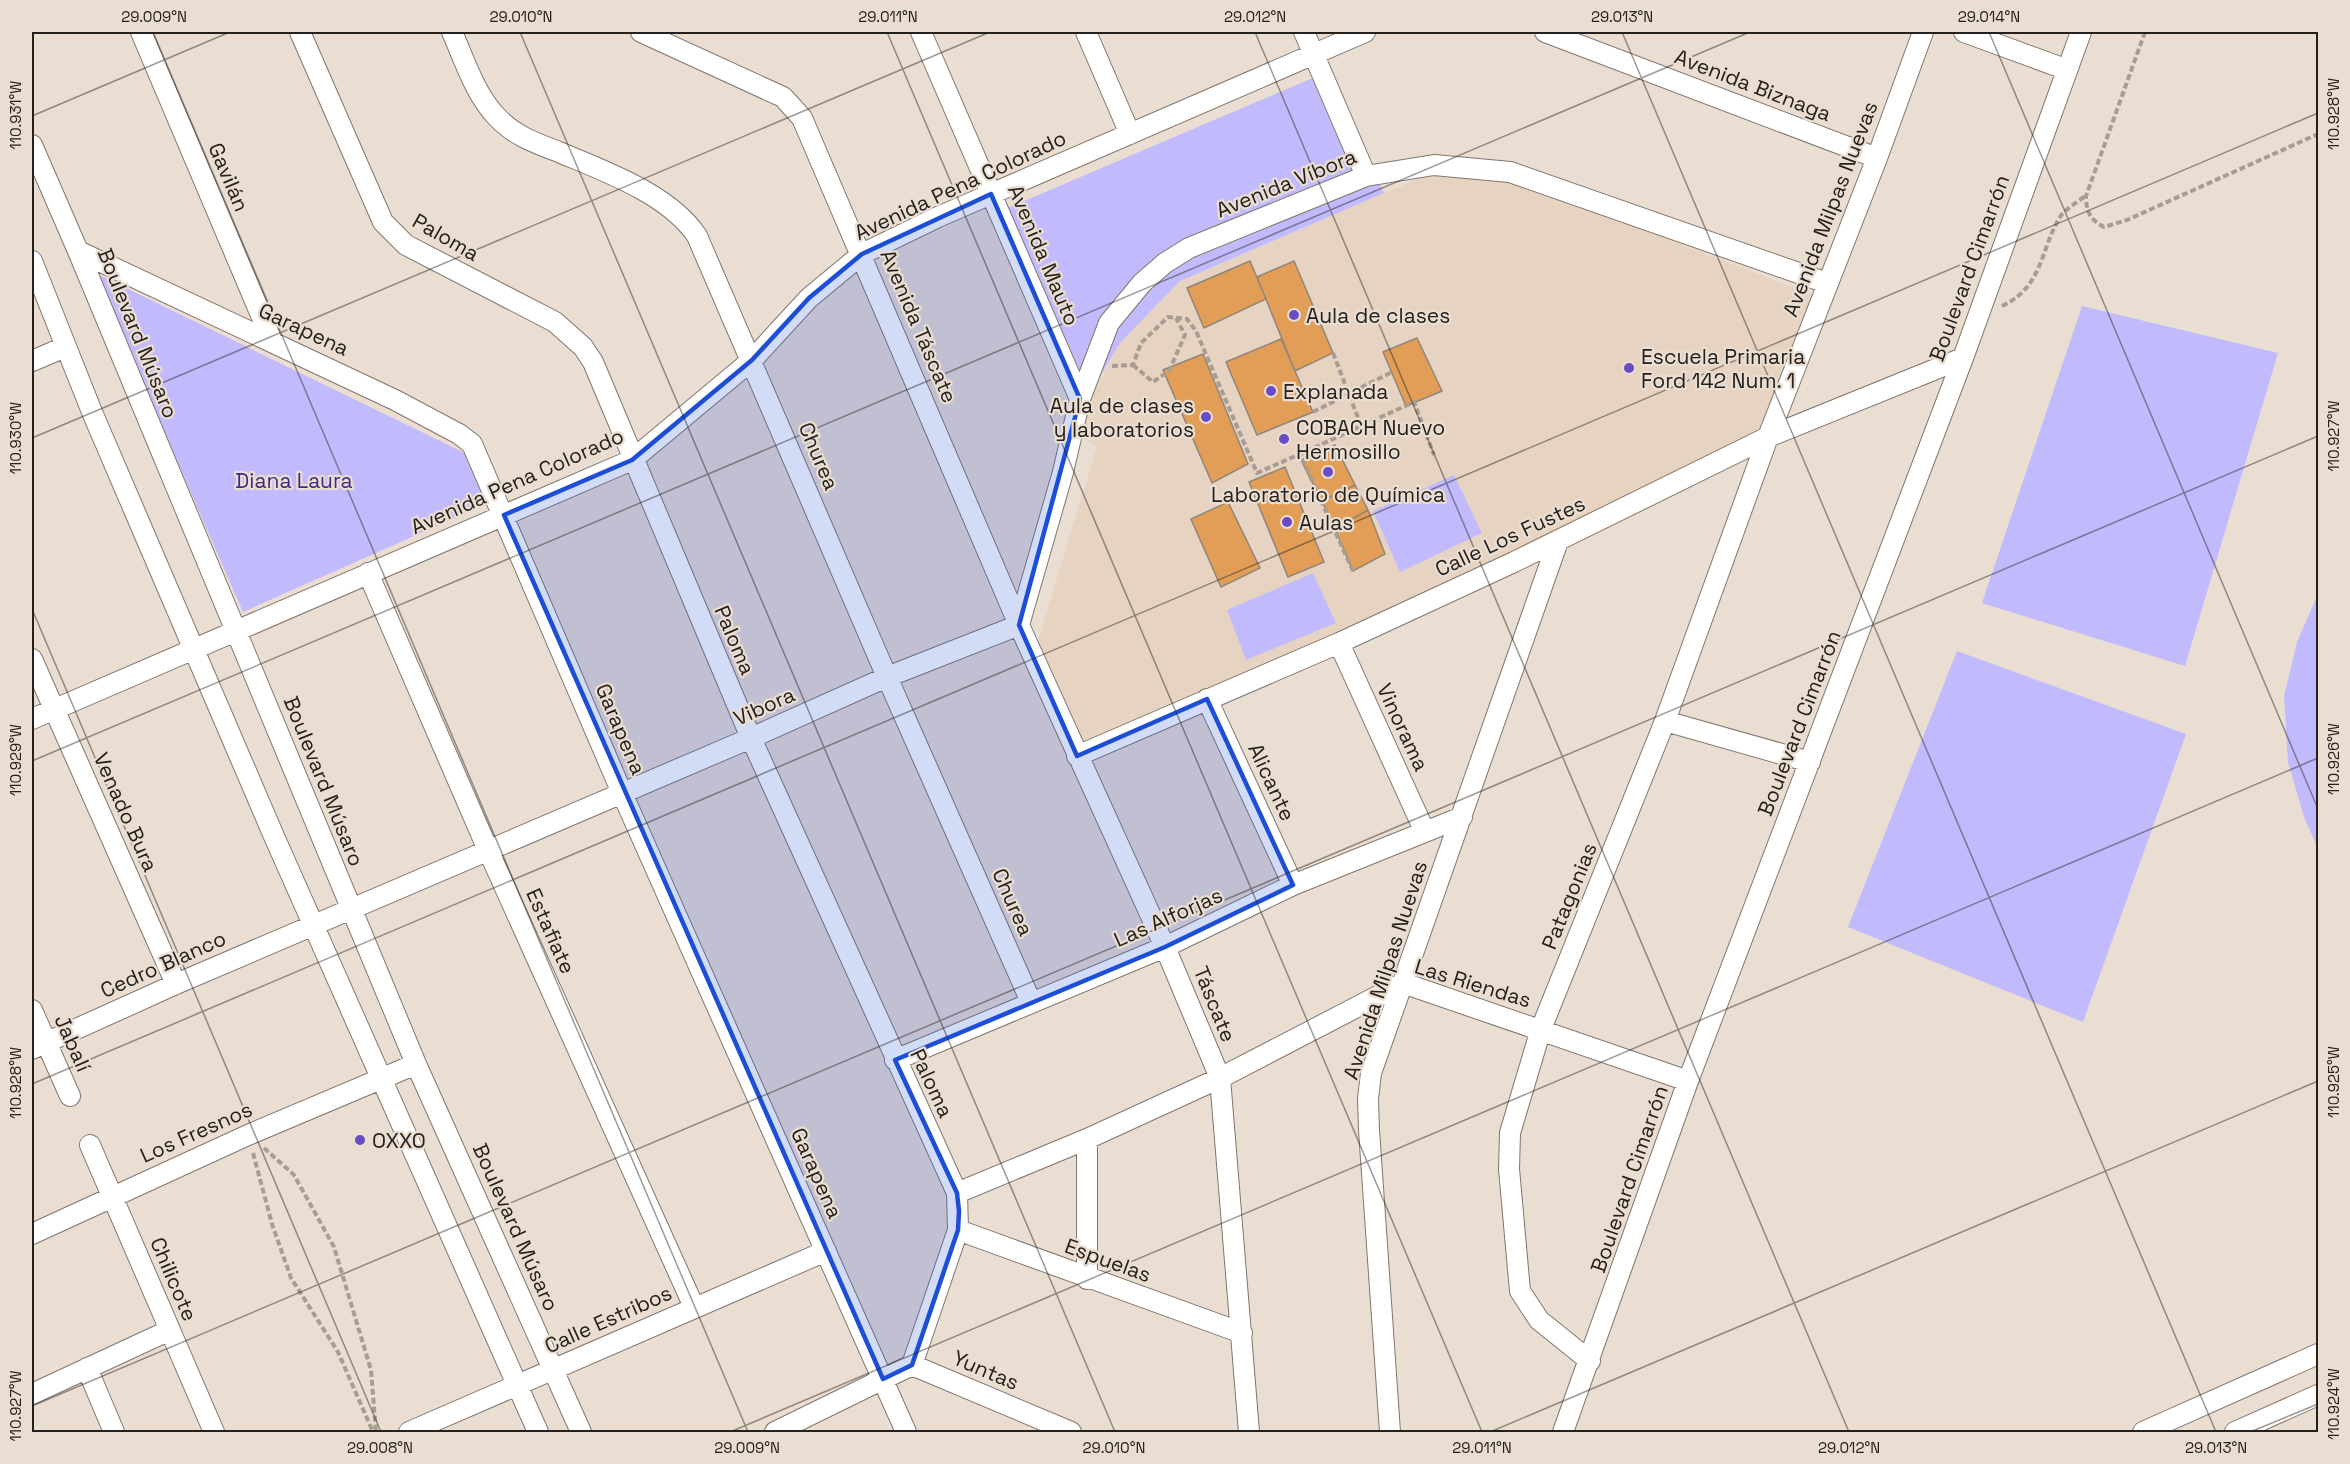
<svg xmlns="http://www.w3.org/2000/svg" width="2350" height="1464" font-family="'Space Grotesk',sans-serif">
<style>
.built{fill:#e6d3c1}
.green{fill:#c1bbfd}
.building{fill:#e29e56;stroke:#918579;stroke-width:1.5}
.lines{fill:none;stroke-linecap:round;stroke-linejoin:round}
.minor-casing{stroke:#82766b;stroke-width:22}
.path{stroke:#a79d94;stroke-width:4;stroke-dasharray:6 3;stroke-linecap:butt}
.minor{stroke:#fff;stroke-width:20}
.marked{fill:#1d4ed8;fill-opacity:0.2;stroke:#1d4ed8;stroke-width:4.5;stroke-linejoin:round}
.ticks{fill:none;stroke:#25201c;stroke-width:1.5;stroke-opacity:0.45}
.poi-dot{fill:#674cc5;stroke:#eaddd1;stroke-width:2}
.labels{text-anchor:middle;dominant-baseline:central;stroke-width:4.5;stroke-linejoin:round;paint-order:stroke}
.street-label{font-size:21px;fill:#25201c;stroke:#eaddd1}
.poi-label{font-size:21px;fill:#25201c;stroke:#eaddd1;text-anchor:start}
.park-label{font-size:21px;fill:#412888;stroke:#eaddd1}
.neatline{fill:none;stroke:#25201c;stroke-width:2}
.ticks-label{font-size:15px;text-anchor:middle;fill:#25201c}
</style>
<rect width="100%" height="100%" fill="#eaddd1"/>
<path class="built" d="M1436,171l73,8 323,123 -49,121 -249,127 -446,201 -50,-110 59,-195 -24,-14 47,-89 60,-62z"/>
<path class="green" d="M1329,71l55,122 -204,88 -60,62 -39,66 -78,-199z
M95,273l378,184 20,44 -250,111z
M2082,306l196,47 -93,313 -203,-63z
M1454,475l28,58 -82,39 -27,-61z
M1313,573l23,50 -90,37 -19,-50z
M2318,594v255l-14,-32 -16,-55 -4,-66 13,-54z
M1957,651l229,83 -103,288 -235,-95z"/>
<path class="building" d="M1250,261l16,38 -62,29 -17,-40z
M1294,261l39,92 -38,18 -38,-94z
M1417,338l25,53 -36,15 -23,-54z
M1281,339l32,73 -56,23 -31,-73z
M1203,354l45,110 -36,19 -49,-113z
M1335,445l20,40 -33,16 -21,-41z
M1285,467l39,95 -36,15 -39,-95z
M1355,485l13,25 -33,19 -13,-28z
M1228,502l32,66 -39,19 -30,-68z
M1368,510l17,44 -32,17 -18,-42z"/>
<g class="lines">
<g class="minor-casing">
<path id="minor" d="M141,32l131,309
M300,32l83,190 23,23 149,77 28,25 10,15 158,376 206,455 1,37 -46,135
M452,32c12,27 23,62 44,84 17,19 39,27 63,36 45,19 110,42 138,84l190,441 144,325
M641,32l142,65 19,21 217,507 146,322 55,131 29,354
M921,32l159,367
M1086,32l44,102
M1304,32l62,144
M1545,32l332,126
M1964,32l101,37
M32,145l46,106 338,813 165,368
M78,251l317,149 64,34 13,10 150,349 284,639
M32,261l60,151 181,422 265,598
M32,361l33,-14
M368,573l120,277 206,457
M1339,643l85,187
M32,659l144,325
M1207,699l86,186
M32,719l600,-259 120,-100 57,-62 53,-44 76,-37 427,-185
M1665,721l145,41
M1077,756l262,-113 175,-81 254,-125 195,-79
M32,1010l38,86
M32,1049l144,-65 575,-246 136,-61 132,-52 44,-153 17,-73 29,-76 33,-40 23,-20 24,-15 177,-72 68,-11 76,7 317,111
M895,1060l270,-113 128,-62 169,-68
M90,1145l124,287
M957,1193l130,-54 133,-61 183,-95 285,98
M958,1230l284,103
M32,1234l216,-99 168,-71
M1087,1279v-140
M1590,1361l-51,-41 -19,-29 -11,-122 1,-36 31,-104 124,-308 103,-284 109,-279 46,-126
M87,1368l27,64
M32,1394l138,-64
M409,1432l417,-181
M775,1432l137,-67 159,67
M1390,1432l-21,-302 -1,-31 3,-26 187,-532
M1563,1432l125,-351 275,-723 118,-326
M2143,1432l175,-78
M2235,1432l83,-37"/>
</g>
<path class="path" d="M2145,32l-59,164c0,15 4,24 18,31l23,-7 191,-86
M2002,306c41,-19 38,-56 58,-89 5,-8 18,-15 25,-21
M1333,353l29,75
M1133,365l20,17 16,-11 16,-36 -9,-17
M1112,366l21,-1 8,-22 27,-26 19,2 9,12 61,142 43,-19
M1313,412l79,-40
M1353,571l-53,-117 114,-52 20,53
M264,1148l30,27 40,72 37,123 5,62
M253,1153l19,71 19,54 47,74 35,80"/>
<use href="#minor" class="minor"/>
</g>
<path class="marked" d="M991,194l89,205 -61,226 58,131 130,-57 86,186 -128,62 -270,113 62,133 2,18 -1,19 -46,135 -29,14 -379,-864 128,-55 120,-100 57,-62 53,-44z"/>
<path class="ticks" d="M153,32l595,1400M520,32l595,1400M887,32l595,1400M1255,32l594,1400M1622,32l594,1400M1989,32l329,777M32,116l198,-84M32,438l958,-406M32,609l349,823M32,761l1718,-729M32,1084l2286,-971M32,1406l2286,-970M730,1432l1588,-674M1490,1432l828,-351M2250,1432l68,-28"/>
<g class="poi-dot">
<circle cx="1294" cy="315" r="6"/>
<circle cx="1629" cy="368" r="6"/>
<circle cx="1271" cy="391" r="6"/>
<circle cx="1206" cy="417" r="6"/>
<circle cx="1284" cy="439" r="6"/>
<circle cx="1328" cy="472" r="6"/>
<circle cx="1287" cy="522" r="6"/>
<circle cx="360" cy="1140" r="6"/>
</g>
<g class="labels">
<g class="street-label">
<text transform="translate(1753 85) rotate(21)">Avenida Biznaga</text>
<text transform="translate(229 177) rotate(67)">Gavilán</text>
<text transform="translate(1286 183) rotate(-22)">Avenida Víbora</text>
<text transform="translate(960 185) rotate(-25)">Avenida Pena Colorado</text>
<text transform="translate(1830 209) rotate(-69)">Avenida Milpas Nuevas</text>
<text transform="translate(446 237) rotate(30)">Paloma</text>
<text transform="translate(1044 255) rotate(67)">Avenida Mauto</text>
<text transform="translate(1969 268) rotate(-70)">Boulevard Cimarrón</text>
<text transform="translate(919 326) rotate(67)">Avenida Táscate</text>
<text transform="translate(304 329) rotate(25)">Garapena</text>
<text transform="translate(138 333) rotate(68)">Boulevard Músaro</text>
<text transform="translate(819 456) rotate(67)">Churea</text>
<text transform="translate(517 481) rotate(-24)">Avenida Pena Colorado</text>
<text transform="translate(1510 536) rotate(-25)">Calle Los Fustes</text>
<text transform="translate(735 640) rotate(67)">Paloma</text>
<text transform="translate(764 706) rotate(-24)">Vibora</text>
<text transform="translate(1799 723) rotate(-69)">Boulevard Cimarrón</text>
<text transform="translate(1403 727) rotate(65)">Vinorama</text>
<text transform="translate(621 729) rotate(67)">Garapena</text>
<text transform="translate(324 781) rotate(68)">Boulevard Músaro</text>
<text transform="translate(1272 782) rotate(65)">Alicante</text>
<text transform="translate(126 812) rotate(66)">Venado Bura</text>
<text transform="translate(1569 896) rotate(-68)">Patagonias</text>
<text transform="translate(1013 902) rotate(66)">Churea</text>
<text transform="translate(1168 917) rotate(-24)">Las Alforjas</text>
<text transform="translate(551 931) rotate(66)">Estafiate</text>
<text transform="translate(163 964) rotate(-24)">Cedro Blanco</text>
<text transform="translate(1385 970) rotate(-72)">Avenida Milpas Nuevas</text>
<text transform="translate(1473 983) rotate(17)">Las Riendas</text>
<text transform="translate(1215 1004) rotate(68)">Táscate</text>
<text transform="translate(73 1043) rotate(66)">Jabalí</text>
<text transform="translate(932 1083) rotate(65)">Paloma</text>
<text transform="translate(196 1132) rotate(-24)">Los Fresnos</text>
<text transform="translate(817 1173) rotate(66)">Garapena</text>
<text transform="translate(1629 1179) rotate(-71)">Boulevard Cimarrón</text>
<text transform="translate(516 1227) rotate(66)">Boulevard Músaro</text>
<text transform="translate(1108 1260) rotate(20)">Espuelas</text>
<text transform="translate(174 1279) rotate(67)">Chilicote</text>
<text transform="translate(608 1319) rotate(-24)">Calle Estribos</text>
<text transform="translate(986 1370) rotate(23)">Yuntas</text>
</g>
<g class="poi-label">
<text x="1306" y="315">Aula de clases</text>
<text x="1641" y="356">Escuela Primaria<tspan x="1641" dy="24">Ford 142 Num. 1</tspan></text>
<text x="1283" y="391">Explanada</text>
<text x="1194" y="405" text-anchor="end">Aula de clases<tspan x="1194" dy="24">y laboratorios</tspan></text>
<text x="1296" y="427">COBACH Nuevo<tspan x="1296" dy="24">Hermosillo</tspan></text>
<text x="1328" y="494" text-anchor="middle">Laboratorio de Química</text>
<text x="1299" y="522">Aulas</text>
<text x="372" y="1140">OXXO</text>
</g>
<g class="park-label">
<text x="294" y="480">Diana Laura</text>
</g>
</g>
<rect width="2350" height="1464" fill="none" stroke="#eaddd1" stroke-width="66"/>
<rect x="33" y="33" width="2284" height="1398" class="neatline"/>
<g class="ticks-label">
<text x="154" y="22">29.009°N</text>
<text x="521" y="22">29.010°N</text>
<text x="888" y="22">29.011°N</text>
<text x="1255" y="22">29.012°N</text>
<text x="1622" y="22">29.013°N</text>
<text x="1989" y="22">29.014°N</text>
<text transform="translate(2334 114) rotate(-90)" y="5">110.928°W</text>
<text transform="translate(16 115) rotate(-90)" y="5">110.931°W</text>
<text transform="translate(2334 436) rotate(-90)" y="5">110.927°W</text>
<text transform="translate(16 438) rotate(-90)" y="5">110.930°W</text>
<text transform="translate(2334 759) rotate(-90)" y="5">110.926°W</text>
<text transform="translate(16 760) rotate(-90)" y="5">110.929°W</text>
<text transform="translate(2334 1082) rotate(-90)" y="5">110.925°W</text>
<text transform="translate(16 1083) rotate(-90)" y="5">110.928°W</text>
<text transform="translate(2334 1404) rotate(-90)" y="5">110.924°W</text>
<text transform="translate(16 1406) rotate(-90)" y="5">110.927°W</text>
<text x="380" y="1453">29.008°N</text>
<text x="747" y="1453">29.009°N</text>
<text x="1114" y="1453">29.010°N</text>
<text x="1482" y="1453">29.011°N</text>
<text x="1849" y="1453">29.012°N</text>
<text x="2216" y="1453">29.013°N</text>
</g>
</svg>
